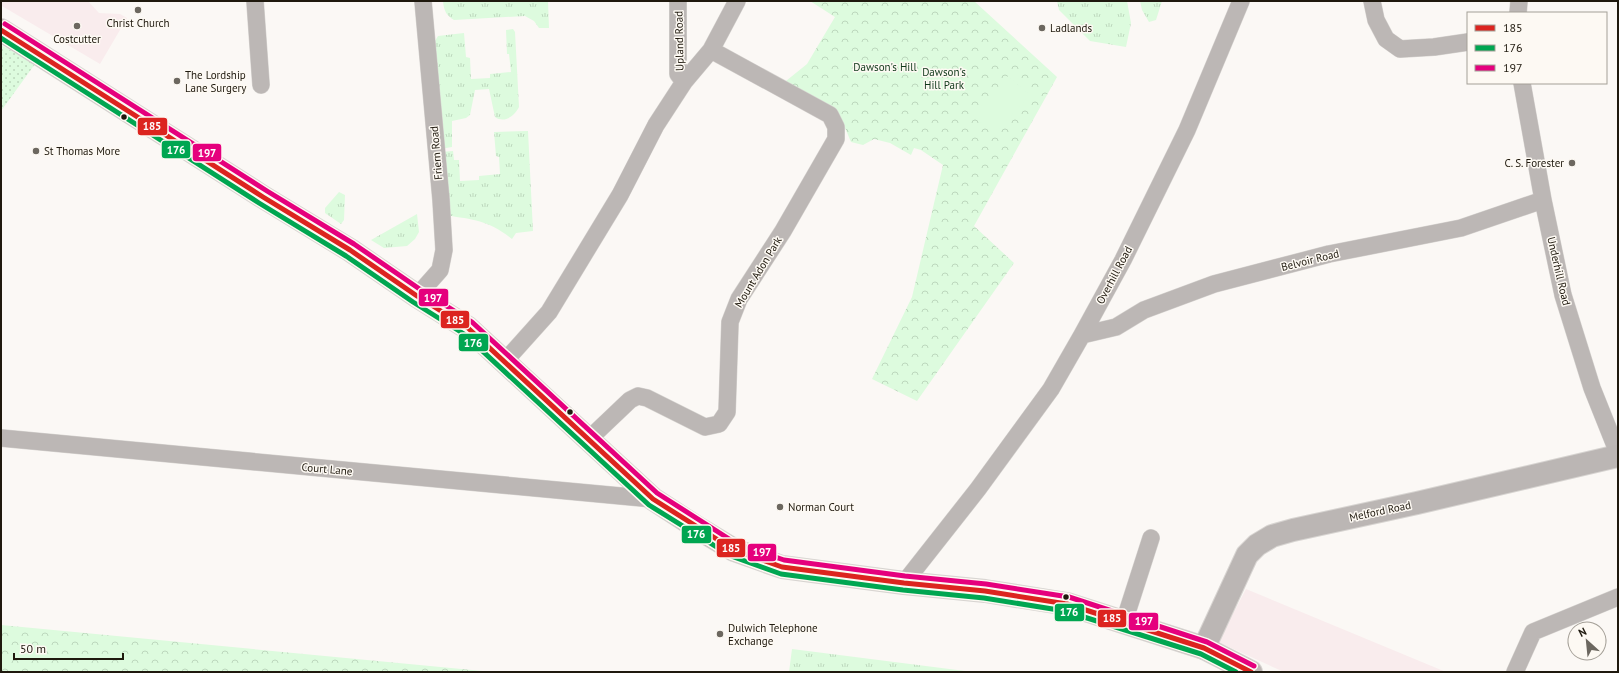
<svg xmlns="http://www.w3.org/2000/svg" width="1619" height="673" font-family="'PT Sans',sans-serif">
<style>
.commercial{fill:#f9eced}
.grass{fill:url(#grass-tufts)}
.park{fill:url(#park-crowns)}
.garden{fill:url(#garden-dots)}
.pitch{fill:#ddfbde}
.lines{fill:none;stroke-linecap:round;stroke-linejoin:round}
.street-casing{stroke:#d7d4d1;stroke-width:18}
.secondary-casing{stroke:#d7d4d1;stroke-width:24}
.primary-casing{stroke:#d7d4d1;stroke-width:24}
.street{stroke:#bcb7b5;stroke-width:17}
.secondary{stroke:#bbb6b4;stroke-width:22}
.primary{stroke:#bfb8b6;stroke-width:22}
.bus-1-casing{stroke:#fdf9f3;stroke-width:8}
.bus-2-casing{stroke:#fdf9f3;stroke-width:8}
.bus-3-casing{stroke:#fdf9f3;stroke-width:8}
.bus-1{stroke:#dc241f;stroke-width:5}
.bus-2{stroke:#00a651;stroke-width:5}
.bus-3{stroke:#e5007d;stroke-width:5}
.poi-dot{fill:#6c675f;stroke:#fdf9f3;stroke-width:1.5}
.bus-dot{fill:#1f190e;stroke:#fdf9f3;stroke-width:1.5}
.labels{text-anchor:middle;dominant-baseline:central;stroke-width:3;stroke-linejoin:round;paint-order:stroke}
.poi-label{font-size:11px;fill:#1f190e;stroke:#fdf9f3;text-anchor:start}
.street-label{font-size:11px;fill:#1f190e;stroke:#fdf9f3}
.park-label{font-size:11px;fill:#10391a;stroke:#fdf9f3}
.line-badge{stroke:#fdf9f3;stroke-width:1.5}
.badge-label{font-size:11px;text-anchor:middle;font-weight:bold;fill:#fff}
</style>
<defs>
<pattern id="grass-tufts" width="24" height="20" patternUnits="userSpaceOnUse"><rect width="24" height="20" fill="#ddfbde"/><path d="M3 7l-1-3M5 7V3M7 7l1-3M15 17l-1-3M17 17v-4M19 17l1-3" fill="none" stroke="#bdd7bd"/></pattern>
<pattern id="park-crowns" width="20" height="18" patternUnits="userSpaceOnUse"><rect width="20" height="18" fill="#ddfbde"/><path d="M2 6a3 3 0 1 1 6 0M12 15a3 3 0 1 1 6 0" fill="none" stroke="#bdd7bd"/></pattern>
<pattern id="garden-dots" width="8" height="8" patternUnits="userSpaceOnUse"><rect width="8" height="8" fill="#ddfbde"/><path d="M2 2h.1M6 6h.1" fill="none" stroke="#bdd7bd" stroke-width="1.8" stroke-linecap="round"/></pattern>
</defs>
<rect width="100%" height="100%" fill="#fbf8f5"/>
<path class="commercial" d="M1,1h87l11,12 21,1 7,4 -27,46 -98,-58z
M1246,589l200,83h-162l-66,-30z"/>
<path class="grass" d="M443,1h105l1,27h-10l-5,-7 -9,-5 -71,4c-8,-5 -10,-9 -11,-19z
M1057,1h70l4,22 -5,24 -36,-6 -31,-31z
M1140,1h22l-6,19 -7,2 -7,-12z
M513,29l2,3 4,75c-4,8 -14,17 -24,10l-6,-28 -14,1 -5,25 -4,3 -14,3v26l-12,2 -5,-108 3,-5 26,-3 2,24 4,1 1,21 19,-1v-4l21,-2 -2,-18h-2l-1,-24z
M528,131l5,100 -17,2 -4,6c-24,-19 -37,-19 -67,-24l-4,-63 12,-1 1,9h5l1,21 19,-1v-4l21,-2 -1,-17 -3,-1 -2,-24z
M339,192l6,3 -1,25 -3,4 -16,-11v-5z
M417,214l2,18 -4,7 -8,7 -23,2 -13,-8z
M792,649l181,23h-184z"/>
<path class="park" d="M810,1h164l83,76 -83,149 40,37 -97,138 -45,-22 40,-82 31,-132 -22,-15 -7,-2 -3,7 -21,-12 -16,-4 -11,6 -12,-3 -8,-19 -62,-38 26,-21 28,-47z
M1,625l492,47h-492z"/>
<path class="garden" d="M1,45l34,19 -34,47z"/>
<path class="pitch" d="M1008,76l22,19 -36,39 -21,-19z"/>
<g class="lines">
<g class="street-casing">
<path id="street" d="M255,1l6,84
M1372,1l4,19 10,19 14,10 34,-2 34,-5
M1518,13l1,-12
M684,82l27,-32 26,-49
M1522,83l21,117 20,95 29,93 26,65
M417,296l23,-26 4,-20 -3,-50 -18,-199
M1082,335l34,-8 28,-17 70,-26 115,-30 132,-26 82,-28
M505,361l44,-49 71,-117 36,-70 28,-43 -6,-8v-73
M1,438l652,61
M589,439l41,-39 8,-4 9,2 58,29 14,-3 8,-12 3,-90 9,-23 44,-68 53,-92v-12l-6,-12 -119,-65
M904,583l74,-94 73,-100 31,-54 41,-75 64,-130 54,-129
M1124,622l27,-84
M1515,672l18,-40 85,-35"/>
</g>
<g class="secondary-casing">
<path id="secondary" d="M1204,648l43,-93 10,-10 15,-9 21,-6 124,-27 201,-47"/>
</g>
<g class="primary-casing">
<path id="primary" d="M1,30l262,167 87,53 67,46 51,32 185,171 43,28 38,23 48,17 122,16 81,8 82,13 137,44 47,24"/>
</g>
<use href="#street" class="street"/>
<use href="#secondary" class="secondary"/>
<use href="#primary" class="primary"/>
<g class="bus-1-casing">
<path id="bus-1" d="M1,30l262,167 87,53 67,46 51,32 185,171 81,51 48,17 122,16 81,8 82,13 137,44 47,24"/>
</g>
<g class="bus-2-casing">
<path id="bus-2" d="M1,38l258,165 87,53 67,46 51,32 185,171 82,51 50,18 122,16 81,8 81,13 136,43 35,18"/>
</g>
<g class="bus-3-casing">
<path id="bus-3" d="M5,24l262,167 87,53 67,46 51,32 185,171 80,51 47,16 121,16 81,8 83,13 138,45 47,24"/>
</g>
<use href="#bus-1" class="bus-1"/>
<use href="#bus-2" class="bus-2"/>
<use href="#bus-3" class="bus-3"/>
</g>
<g class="poi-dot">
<circle cx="138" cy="10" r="4"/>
<circle cx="77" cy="26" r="4"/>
<circle cx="1042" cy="28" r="4"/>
<circle cx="177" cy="81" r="4"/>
<circle cx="36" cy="151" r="4"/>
<circle cx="1572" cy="163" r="4"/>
<circle cx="780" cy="507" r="4"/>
<circle cx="720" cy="634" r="4"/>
</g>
<g class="bus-dot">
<circle cx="124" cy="117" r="3.5"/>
<circle cx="570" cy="412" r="3.5"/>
<circle cx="1066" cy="597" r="3.5"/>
</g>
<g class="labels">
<g class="poi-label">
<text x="138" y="23" text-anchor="middle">Christ Church</text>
<text x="1050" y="28">Ladlands</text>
<text x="77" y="39" text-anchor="middle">Costcutter</text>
<text x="185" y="75">The Lordship<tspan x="185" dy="13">Lane Surgery</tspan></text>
<text x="44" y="151">St Thomas More</text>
<text x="1564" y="163" text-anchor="end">C. S. Forester</text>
<text x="788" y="507">Norman Court</text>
<text x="728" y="628">Dulwich Telephone<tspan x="728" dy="13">Exchange</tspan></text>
</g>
<g class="street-label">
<text transform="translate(679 41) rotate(-91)">Upland Road</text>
<text transform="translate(436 153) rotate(-95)">Friern Road</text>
<text transform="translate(1310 260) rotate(-14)">Belvoir Road</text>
<text transform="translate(1559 271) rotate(77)">Underhill Road</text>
<text transform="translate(758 272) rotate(-59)">Mount Adon Park</text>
<text transform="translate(1114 275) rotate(-62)">Overhill Road</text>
<text transform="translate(327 469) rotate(5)">Court Lane</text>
<text transform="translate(1380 511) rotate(-12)">Melford Road</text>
</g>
<g class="park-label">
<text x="885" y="67">Dawson's Hill</text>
<text x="944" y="72">Dawson's<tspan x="944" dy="13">Hill Park</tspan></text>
</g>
</g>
<g class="line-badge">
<rect x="137" y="117" width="31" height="19" rx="4" fill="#dc241f"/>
<rect x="161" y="140" width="30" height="19" rx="4" fill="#00a651"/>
<rect x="192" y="143" width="30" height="19" rx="4" fill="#e5007d"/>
<rect x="418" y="288" width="31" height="19" rx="4" fill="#e5007d"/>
<rect x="440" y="310" width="30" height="19" rx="4" fill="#dc241f"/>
<rect x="458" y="333" width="31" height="19" rx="4" fill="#00a651"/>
<rect x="681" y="525" width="31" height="19" rx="4" fill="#00a651"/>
<rect x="716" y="538" width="30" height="20" rx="4" fill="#dc241f"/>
<rect x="747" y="543" width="30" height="19" rx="4" fill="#e5007d"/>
<rect x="1054" y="603" width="31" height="19" rx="4" fill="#00a651"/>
<rect x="1097" y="609" width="30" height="19" rx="4" fill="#dc241f"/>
<rect x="1128" y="612" width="31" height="19" rx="4" fill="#e5007d"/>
</g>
<g class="badge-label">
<text x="152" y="130">185</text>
<text x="176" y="154">176</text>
<text x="207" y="157">197</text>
<text x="433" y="302">197</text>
<text x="455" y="324">185</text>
<text x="473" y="347">176</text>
<text x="696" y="538">176</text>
<text x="731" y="552">185</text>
<text x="762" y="556">197</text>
<text x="1069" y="616">176</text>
<text x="1112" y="622">185</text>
<text x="1144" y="625">197</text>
</g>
<rect width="1619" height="673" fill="none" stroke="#1f190e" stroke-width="4"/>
<rect x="1467" y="12" width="140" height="72" fill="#fdf9f3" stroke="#a49f97"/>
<rect x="1475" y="25" width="20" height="6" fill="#dc241f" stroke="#a49f97"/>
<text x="1503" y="32" font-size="12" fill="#1f190e">185</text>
<rect x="1475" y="45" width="20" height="6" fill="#00a651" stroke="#a49f97"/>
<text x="1503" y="52" font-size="12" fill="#1f190e">176</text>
<rect x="1475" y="65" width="20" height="6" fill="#e5007d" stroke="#a49f97"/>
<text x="1503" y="72" font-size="12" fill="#1f190e">197</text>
<g transform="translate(1587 641) rotate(333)"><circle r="19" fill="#fdf9f3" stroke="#a49f97"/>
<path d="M0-3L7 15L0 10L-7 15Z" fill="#6c675f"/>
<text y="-6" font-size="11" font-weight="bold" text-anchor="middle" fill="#1f190e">N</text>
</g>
<path d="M14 653v6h109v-6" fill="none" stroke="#1f190e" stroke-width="2"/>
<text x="20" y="653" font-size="12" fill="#1f190e" stroke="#fdf9f3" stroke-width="3" paint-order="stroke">50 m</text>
</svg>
